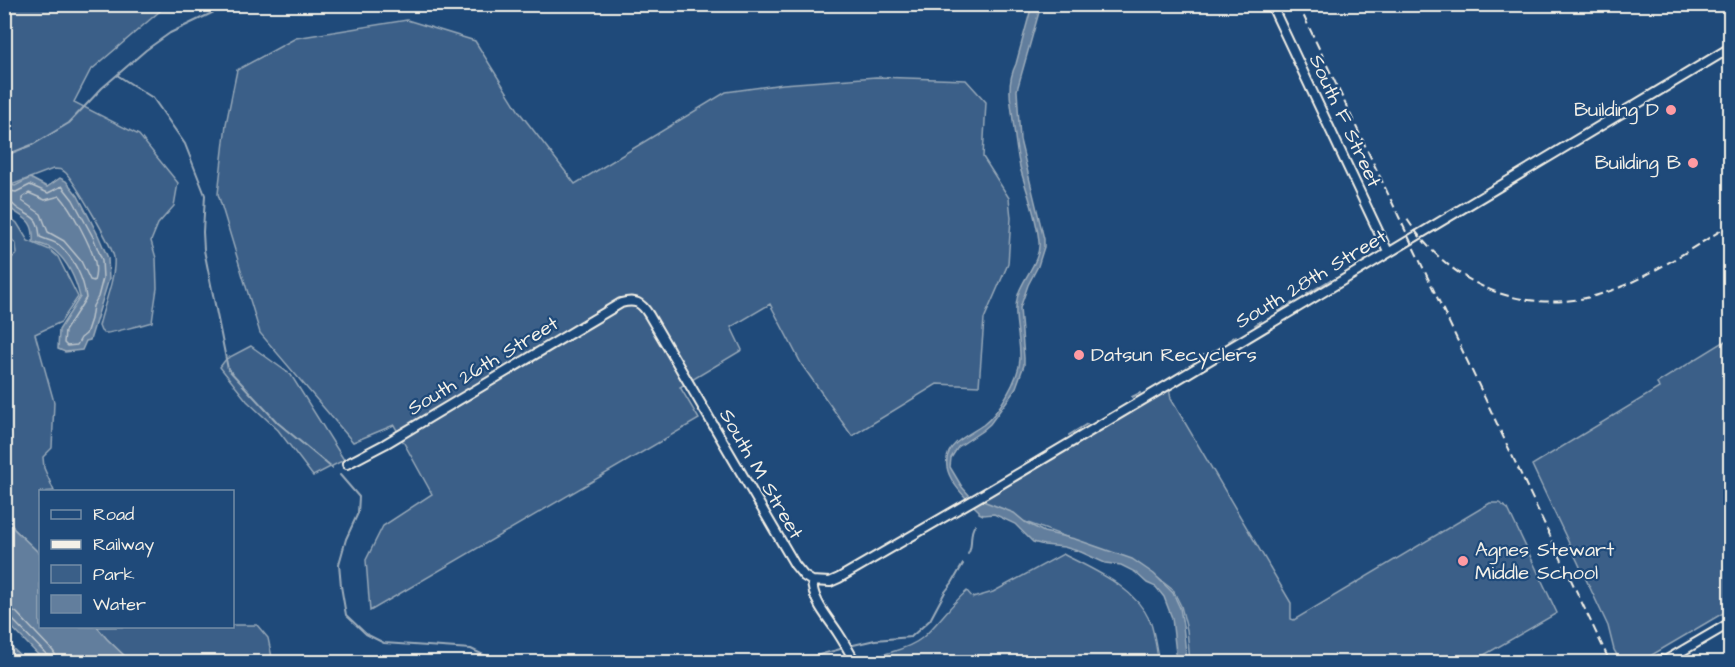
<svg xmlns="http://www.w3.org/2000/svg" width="1735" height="667" font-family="'Architects Daughter',sans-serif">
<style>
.green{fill:#3a5f88;stroke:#97a8b8;stroke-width:1.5}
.water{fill:#627e9d;stroke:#9cacbb;stroke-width:1.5}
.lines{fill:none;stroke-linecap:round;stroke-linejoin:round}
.shore{stroke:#bac3ca;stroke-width:1.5}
.stream{stroke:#9cacbb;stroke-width:2}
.minor-casing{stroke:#f4f1e8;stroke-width:12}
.minor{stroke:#1f4a7a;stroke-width:8}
.rail{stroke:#f4f1e8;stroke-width:2;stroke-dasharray:9 4.5;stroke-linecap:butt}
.poi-dot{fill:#ff9aa2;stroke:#1f4a7a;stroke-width:2}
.labels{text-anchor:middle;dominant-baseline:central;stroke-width:4.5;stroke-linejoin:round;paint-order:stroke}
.poi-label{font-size:20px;fill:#f4f1e8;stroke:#1f4a7a;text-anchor:end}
.street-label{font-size:20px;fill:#f4f1e8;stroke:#1f4a7a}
</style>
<rect width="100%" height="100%" fill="#1f4a7a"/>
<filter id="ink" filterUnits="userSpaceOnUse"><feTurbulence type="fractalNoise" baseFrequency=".0167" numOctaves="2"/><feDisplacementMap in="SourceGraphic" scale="12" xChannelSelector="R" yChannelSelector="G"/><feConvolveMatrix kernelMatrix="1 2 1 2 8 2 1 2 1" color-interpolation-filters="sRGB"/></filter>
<g filter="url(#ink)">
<path class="green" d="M4,5h163l-77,66 -16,31 65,33 39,48 -4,23 -16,18 -7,17 5,17 1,30 -5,34c-7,2 -44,12 -47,11 -2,0 -3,-1 -4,-2l-2,-5c4,-19 17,-49 15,-68 -1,-12 -39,-75 -48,-85 -4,-4 -8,-4 -13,-4l-39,15h-9z
M407,20l68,21 45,72 55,71 151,-92 57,-8 93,-7 90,3 20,22 -3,55 26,41 2,20 -3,46 -24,55 -5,67 -42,-2 -85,52 -50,-71 -32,-61 -39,23 11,23 -62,37 19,32 -329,192 -4,-51 17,-34 49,-32 -38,-69 -41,17 -93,-109 -42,-139 8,-70 11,-54 59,-32z
M11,218l6,5 11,18 22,9 8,7 20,40 -17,25 -26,12 19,68 -2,46 -9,9 1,11 10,23 -14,1v62l-26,-25 -9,-17 -1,-251 2,1 11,-8 -1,-10c-7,-6 -11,-12 -11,-22z
M1730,338v271l-90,53h-19l-7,-12 -6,-24 -76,-161 127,-77 -2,-5z
M251,346l40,29 53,85 -31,16 -35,-46 -31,-29 -27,-34 6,-8z
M1169,388l2,11 120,204v16l3,1 196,-117h9l9,6 49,104 -85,49h-282l-3,-32 -6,-24 -8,-16 -14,-11 -27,-18 -156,-57z
M1063,554c32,17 71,32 87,67 5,13 6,28 9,41h-307c18,-4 56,-12 70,-24 16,-14 28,-33 45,-47l6,7 20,-6z
M233,625h24l11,13 5,24h-142l-24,-23 -10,-12 135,-1z"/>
<path class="water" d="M1032,5h9l-24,85 3,50 24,99v8l-6,19 -10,19 -8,23 4,50v7l-9,25 -25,34 -8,7 -24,16 -7,11 -1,9 12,20 8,9 44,17 11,9 19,10 31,7 57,20 22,15 19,19 7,15 3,17 4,37h-10l-5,-44 -8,-21 -8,-10 -9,-4 -12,-11 -14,-7 -16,-2 -24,-11 -17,-5 -20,-2 -11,-3 -18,-18 -21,-10 -11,1 -4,-2v-2c-17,-16 -48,-45 -23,-68 8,-7 18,-12 27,-18 15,-11 36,-46 37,-66 1,-22 -9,-45 -1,-67 6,-16 22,-33 20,-50 -2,-26 -13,-51 -19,-75 -5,-21 -6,-42 -9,-63 -2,-13 -1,-28 5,-40z
M30,178l17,9 13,-9 6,3 12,15 20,39 10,23 1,21 -19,61 -4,1 -4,9 -17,2 -7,-3 1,-19 21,-33c-4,-17 -11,-34 -25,-46 -5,-5 -15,-7 -22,-9 2,-26 -13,-23 -28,-38v-19l2,-1 8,2z
M4,512l10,17 26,25v72l57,1 10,12 24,23h-86l-40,-42z
M4,640l23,22h-22z"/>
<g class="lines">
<path class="shore" d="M4,190l12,2 14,-7 18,8 14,-7 11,14 20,37 9,23 1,18 -5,19 -5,9 -2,13 -5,15 -5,4 -4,7 -10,1 -3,-3 1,-12 21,-33c-2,-19 -12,-40 -27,-53 -5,-4 -13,-5 -19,-8 -2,-22 -7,-18 -23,-29 -5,-4 -6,-7 -13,-8
M29,193l16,7 15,-4c11,12 31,50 35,66 1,6 1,13 -1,19l-4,-1 -9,-19 -17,-20 -16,-9 -7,-18 -19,-13v-3z
M4,609h7l6,4 36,38 3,5 1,6
M4,616l7,2 37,38 1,6"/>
<path class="stream" d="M117,75l36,23 32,46 20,51 -2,37 1,18 24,119 50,54 54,45
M4,156l30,-12 35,-21 33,-35 44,-38 24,-17 44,-21 45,-8
M1307,294l23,-14
M1279,311l13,-8
M1255,325l6,-4
M1228,341l8,-5
M1193,361l11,-6
M1132,397l8,-4
M1069,435l18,-11
M340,475l19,22 -1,16 -12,26 -7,25 2,22 5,29 20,19 18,9 87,6 27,13
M968,554c6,-9 0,-20 7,-29
M849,646l26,-6 36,-3 19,-17 15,-28 7,-9 11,-19
M794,662l50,-14"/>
<g class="minor-casing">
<path id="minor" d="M1271,4l117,248
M347,464l38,-20 236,-141c14,-4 20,-1 28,12l146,250 9,11 8,5c1,21 15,35 26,52 6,9 12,20 17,29
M812,581l18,1 9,-4 150,-87 179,-106 562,-337
M1657,662l3,-2 5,1 65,-38"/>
</g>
<use href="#minor" class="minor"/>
<path class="rail" d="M1298,4l312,658
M1407,219c49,75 133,103 216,67 37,-16 72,-40 107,-61"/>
</g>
</g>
<g class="poi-dot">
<circle cx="1671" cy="110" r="6"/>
<circle cx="1693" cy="163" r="6"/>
<circle cx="1079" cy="355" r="6"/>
<circle cx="1463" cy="561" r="6"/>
</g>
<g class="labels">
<g class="poi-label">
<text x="1659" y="110">Building D</text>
<text x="1681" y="163">Building B</text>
<text x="1091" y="355" text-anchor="start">Datsun Recyclers</text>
<text x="1475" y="550" text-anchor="start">Agnes Stewart<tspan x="1475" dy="23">Middle School</tspan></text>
</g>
<g class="street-label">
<text transform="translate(1345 121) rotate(65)">South F Street</text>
<text transform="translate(1311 279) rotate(-31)">South 28th Street</text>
<text transform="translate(483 366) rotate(-31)">South 26th Street</text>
<text transform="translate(761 474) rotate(60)">South M Street</text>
</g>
</g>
<rect width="1735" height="667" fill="none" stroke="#1f4a7a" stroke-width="24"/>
<rect x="12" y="12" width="1711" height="643" fill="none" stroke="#f4f1e8" stroke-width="2" filter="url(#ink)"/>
<rect x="39" y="490" width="195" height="138" fill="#1f4a7a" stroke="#748da6" stroke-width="1.5"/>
<rect x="51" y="510" width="30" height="9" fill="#1f4a7a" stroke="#748da6" stroke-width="1.5"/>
<text x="93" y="520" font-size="18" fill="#f4f1e8">Road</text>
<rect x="51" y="540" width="30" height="9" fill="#f4f1e8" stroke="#748da6" stroke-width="1.5"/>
<text x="93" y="550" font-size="18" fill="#f4f1e8">Railway</text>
<rect x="51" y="565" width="30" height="18" fill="#3a5f88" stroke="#748da6" stroke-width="1.5"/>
<text x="93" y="580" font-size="18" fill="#f4f1e8">Park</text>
<rect x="51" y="595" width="30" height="18" fill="#627e9d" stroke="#748da6" stroke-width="1.5"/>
<text x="93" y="610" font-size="18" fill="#f4f1e8">Water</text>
</svg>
